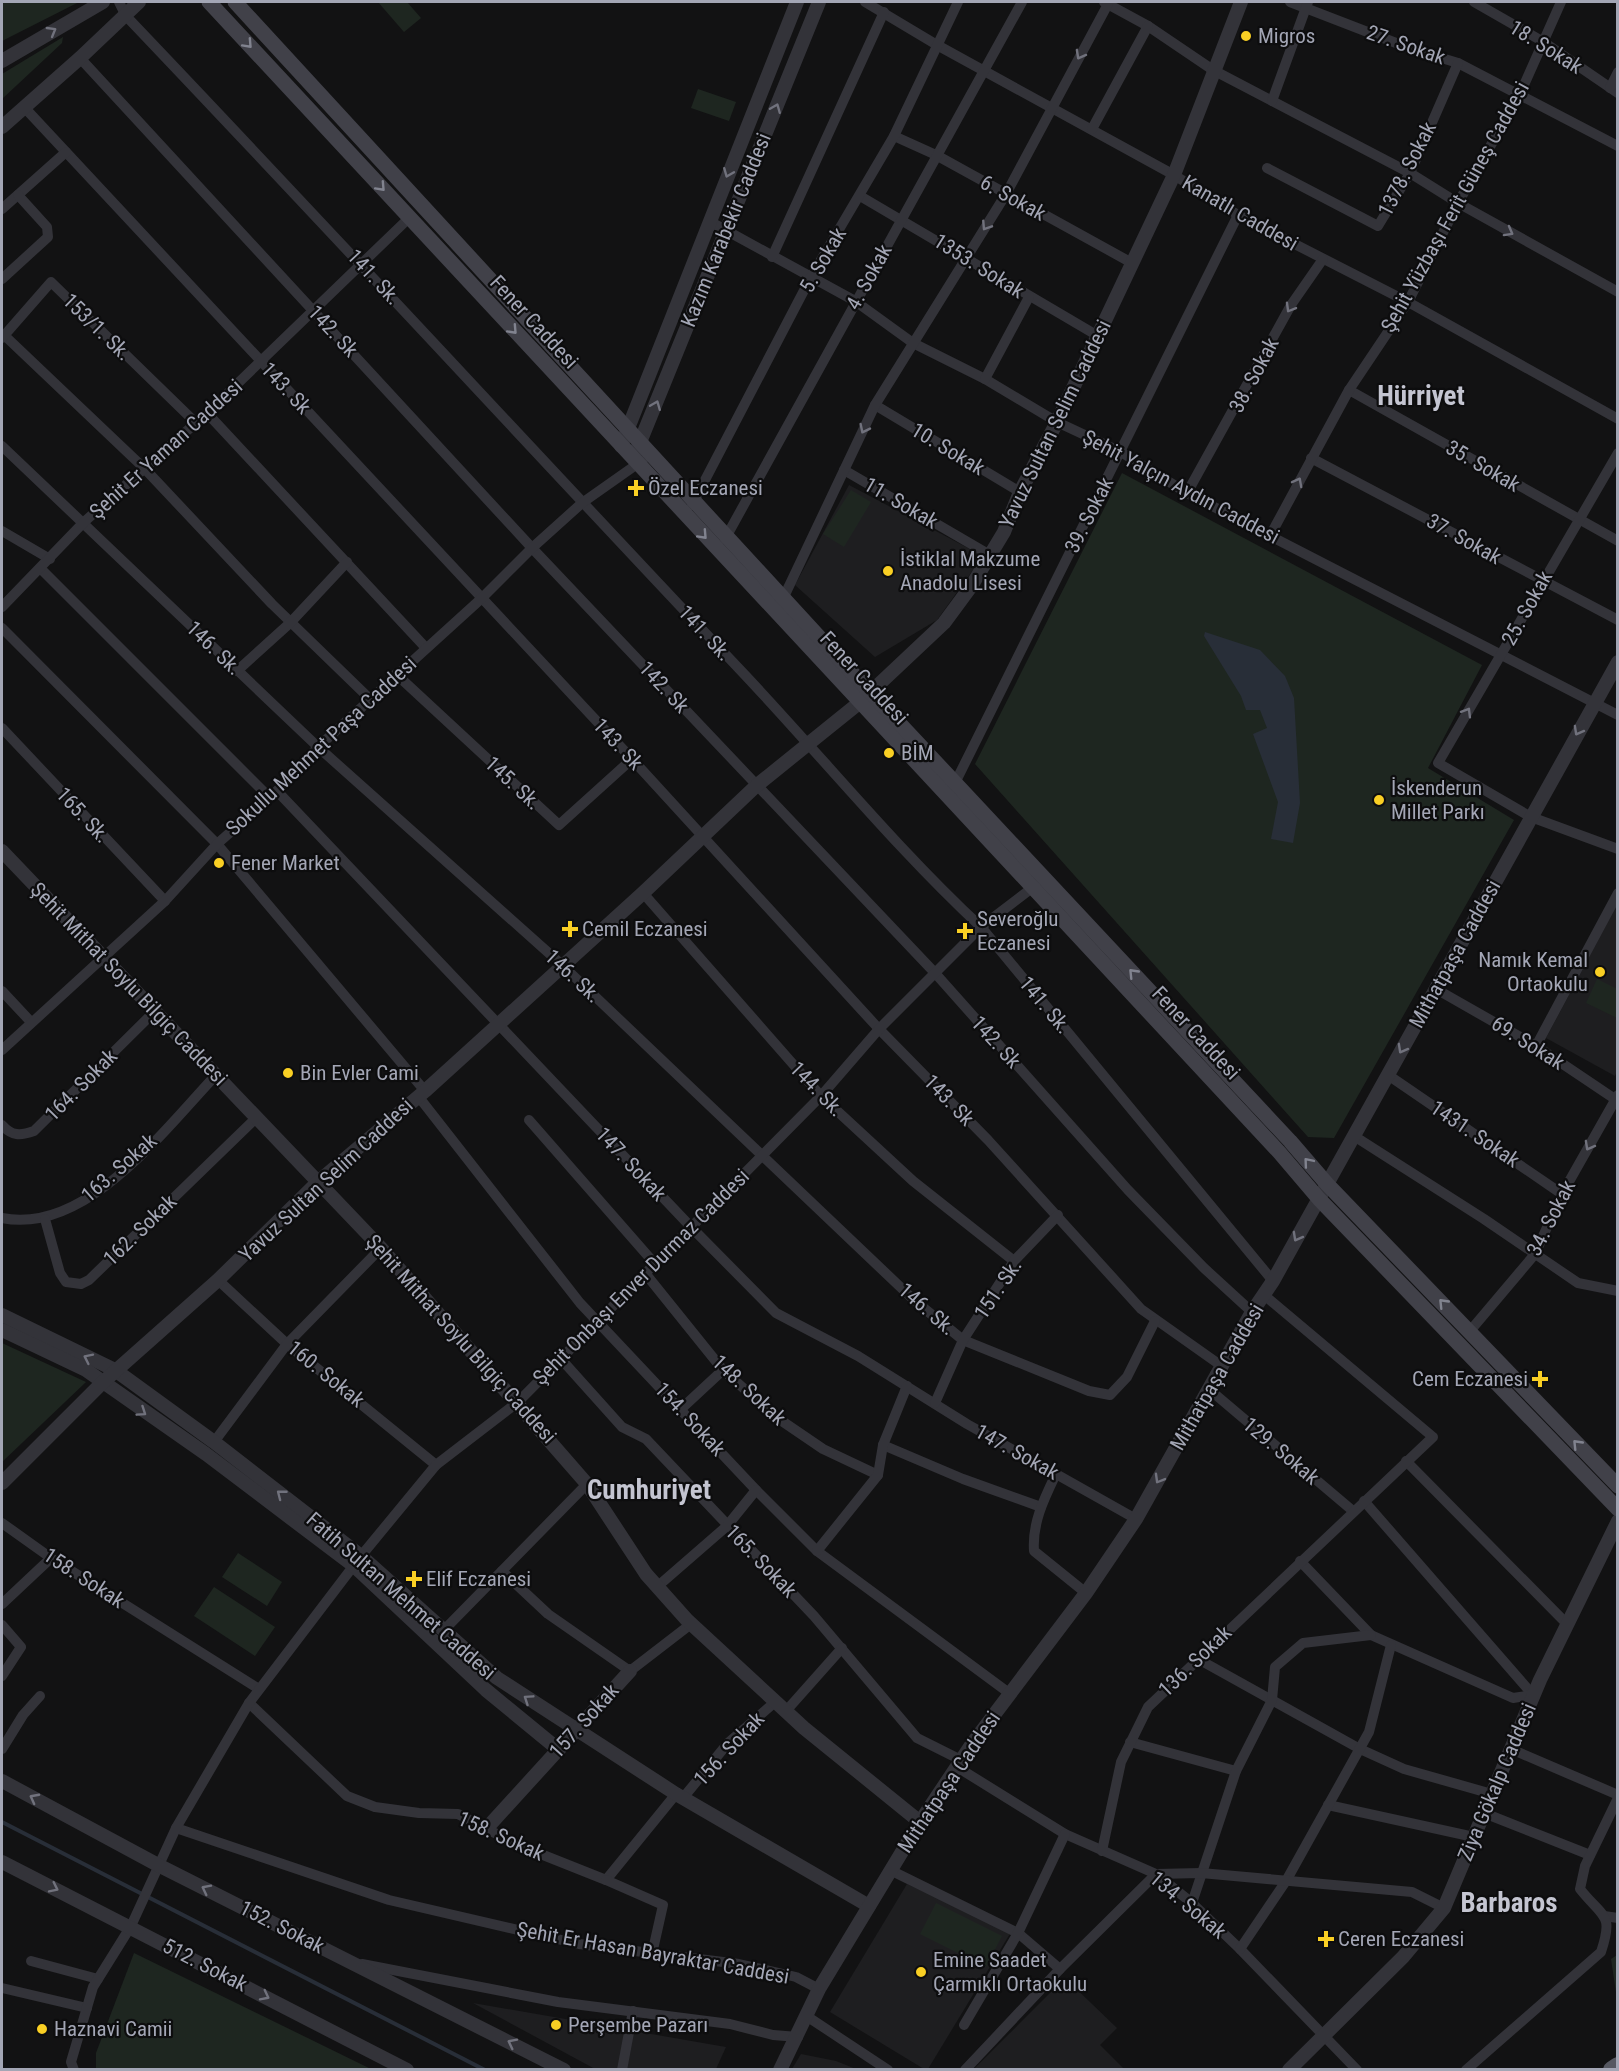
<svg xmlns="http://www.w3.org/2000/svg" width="1619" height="2071" font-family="'Roboto Condensed',sans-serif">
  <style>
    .built { fill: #1e1e20 }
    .green { fill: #1e2620 }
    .water { fill: #282e38 }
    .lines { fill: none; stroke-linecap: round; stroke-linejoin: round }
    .stream { stroke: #282e38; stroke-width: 4 }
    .minor { stroke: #333339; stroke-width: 10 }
    .tertiary { stroke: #333339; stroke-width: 14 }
    .secondary { stroke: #414149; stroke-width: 15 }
    .trunk { stroke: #565861; stroke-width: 18 }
    .oneway { stroke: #71727d }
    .oneway2 { stroke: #81838f }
    .poi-dot { fill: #f9cf24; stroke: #0d0d0e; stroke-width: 2 }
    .labels { text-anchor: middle; stroke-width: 4.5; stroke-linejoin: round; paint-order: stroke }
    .poi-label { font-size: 21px; fill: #a3a6b5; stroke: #0d0d0e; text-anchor: start }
    .street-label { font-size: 21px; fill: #a3a6b5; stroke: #0d0d0e }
    .district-label { font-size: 27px; font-weight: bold; fill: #c4c5d1; stroke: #0d0d0e }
  </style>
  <rect width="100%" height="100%" fill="#121213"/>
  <g class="built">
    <polygon points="849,485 983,556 937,620 875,657 795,585"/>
    <polygon points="1617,905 1617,1071 1615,1076 1546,1038"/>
    <polygon points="907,1884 1011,1932 928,2069 924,2069 830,2012"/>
    <polygon points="1065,1978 1117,2028 1100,2045 1124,2069 974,2069"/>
    <polygon points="473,2003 726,2047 716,2069 595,2069"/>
    <polygon points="801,2054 836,2061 856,2069 792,2069"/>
  </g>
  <g class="green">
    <polygon points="2,2 79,2 2,41"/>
    <polygon points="378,2 407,2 421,18 404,32"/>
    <polygon points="63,37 62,43 2,99 2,74"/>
    <polygon points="698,89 736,102 729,121 691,108"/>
    <polygon points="1122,473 1482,665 1428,768 1514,820 1334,1138 1308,1137 975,764"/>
    <polygon points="851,490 871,502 844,547 823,534"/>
    <polygon points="1597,979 1617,989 1617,1018 1586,1003"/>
    <polygon points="2,1343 86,1382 2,1462"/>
    <polygon points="238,1553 282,1582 267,1606 222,1577"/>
    <polygon points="214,1587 275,1627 255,1656 194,1616"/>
    <polygon points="936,1903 1002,1936 986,1967 920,1934"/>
    <polygon points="134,1953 371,2069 96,2069 96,2053"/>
    <polygon points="1617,1955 1617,1999 1611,1959"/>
  </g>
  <polygon class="water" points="1205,632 1260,650 1285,676 1294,698 1300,803 1293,843 1271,839 1278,802 1253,734 1267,728 1260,710 1246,710 1241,696 1204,636"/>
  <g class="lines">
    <polyline class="stream" points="2,1822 485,2070"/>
    <g class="minor">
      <path d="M119 2 126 16C334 234 538 456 745 675 824 759 897 849 981 927L1273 1281"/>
      <polyline points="865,2 937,45 1174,175 1238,215 1408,302 1618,419"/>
      <polyline points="1104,2 1148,26 1213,70 1410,173 1458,203 1618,292"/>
      <polyline points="1290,2 1409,48 1458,63 1618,146"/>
      <polyline points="1474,2 1542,41 1618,93"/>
      <polyline points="80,58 532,548 935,973 1128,1190 1204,1268 1252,1312"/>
      <polyline points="1610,88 1618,72"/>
      <polyline points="1272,101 1308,2"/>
      <polyline points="24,107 632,759 879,1029 988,1140 1141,1309 1223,1367"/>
      <polyline points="1092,129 1148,26"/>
      <polyline points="894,136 936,155 1132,263"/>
      <polyline points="1267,168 1378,226 1410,173 1458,63"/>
      <polyline points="860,196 1098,336"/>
      <polyline points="2,209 66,152"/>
      <polyline points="709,221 855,301 913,343 985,379 1057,422 1121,452 1187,493 1618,715"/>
      <polyline points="772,257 884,12"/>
      <polyline points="2,279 48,237 47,227 18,195"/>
      <polyline points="4,335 145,469 272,604 369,698"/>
      <polyline points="2,338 51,282 196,423"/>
      <polyline points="985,379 1029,297"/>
      <polyline points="1349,390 1618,541"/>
      <polyline points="875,405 1020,492"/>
      <polyline points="207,413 426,648"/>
      <polyline points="2,446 318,747 561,964 915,1301 963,1340 1089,1391 1110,1395 1127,1377 1155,1321"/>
      <polyline points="1618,453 1438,763 1531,817 1618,849"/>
      <polyline points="1311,458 1618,620"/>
      <polyline points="844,470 990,555"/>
      <polyline points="1187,493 1291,305 1323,259"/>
      <polyline points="692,505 811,277 894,136 958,2"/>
      <polyline points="2,531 50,559"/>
      <polyline points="1271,534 1349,390 1408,302 1458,203 1520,94 1561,2"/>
      <polyline points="725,539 1022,2"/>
      <polyline points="41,569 269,797"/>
      <polyline points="781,603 875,405 1006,194 1108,4"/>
      <polyline points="2,607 84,522 207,413 409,218"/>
      <polyline points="2,628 217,844 425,1091"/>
      <polyline points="237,671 290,623 347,562"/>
      <polyline points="396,674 559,825 632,759"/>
      <polyline points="2,728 165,901"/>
      <polyline points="955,783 1238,215"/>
      <polyline points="277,791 691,1227 776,1313 858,1356 967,1424 1136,1519"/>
      <polyline points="643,893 821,1096 913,1181 1014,1261"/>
      <polyline points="1436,989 1536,1046 1618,1101"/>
      <polyline points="2,991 31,1022"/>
      <polyline points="1536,1046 1618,893"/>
      <polyline points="2,1050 165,901 217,844 277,791 318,747 482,598 532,548 582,503 643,460"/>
      <polyline points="1388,1075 1562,1194"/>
      <polyline points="418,1096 580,1303 756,1490 817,1551 1009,1693"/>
      <polyline points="529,1120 655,1264"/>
      <path d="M2 1125C12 1136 20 1136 34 1131L154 1012"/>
      <polyline points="1354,1136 1484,1219 1578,1283 1618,1291"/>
      <path d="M2 1218C86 1235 164 1130 216 1075"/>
      <polyline points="45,1219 60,1273 66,1282 81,1284 89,1280 257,1117"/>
      <polyline points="645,1273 723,1370 776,1417 823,1449 878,1475"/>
      <polyline points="218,1280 287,1344 436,1465"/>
      <polyline points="1470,1331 1535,1254 1562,1194 1618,1095"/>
      <polyline points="561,1359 622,1427 646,1439 814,1616 917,1738 961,1760"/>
      <polyline points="1210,1390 1353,1511"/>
      <polyline points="935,1403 963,1340 1014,1261 1058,1215"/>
      <polyline points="681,1409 723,1370"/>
      <polyline points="214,1442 287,1344 381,1248"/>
      <polyline points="883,1445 963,1479 1041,1507"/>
      <polyline points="1406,1461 1567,1624"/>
      <path d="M1056 1474C1044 1499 1032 1523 1034 1551L1086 1593"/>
      <polyline points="1364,1501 1533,1695"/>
      <polyline points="2,1523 51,1558 259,1689"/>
      <polyline points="817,1551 878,1475 883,1445 907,1386"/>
      <polyline points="1300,1561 1371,1635 1513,1698 1533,1695"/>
      <polyline points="502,1571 548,1614 630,1671 691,1624"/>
      <polyline points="658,1586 727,1526 756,1490"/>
      <polyline points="2,1604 51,1558"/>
      <polyline points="2,1625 21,1647 2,1676"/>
      <polyline points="443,1631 587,1484"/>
      <polyline points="1198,1659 1360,1749 1404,1769 1492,1794"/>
      <polyline points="249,1703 347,1796 375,1807 419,1813 458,1814 518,1845 606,1880 676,1794"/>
      <polyline points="786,1711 842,1648"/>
      <polyline points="1130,1742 1236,1771"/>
      <polyline points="2,1749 23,1715 40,1696"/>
      <polyline points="1511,1749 1618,1795"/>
      <polyline points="957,1767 1065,1834 1156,1874 1192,1903 1240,1949 1357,2070"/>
      <polyline points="683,1798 728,1743 775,1702"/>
      <polyline points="1328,1805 1474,1837"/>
      <polyline points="1484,1813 1590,1855"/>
      <polyline points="176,1828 389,1900 579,1944 739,1964 796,1977 819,1989"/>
      <polyline points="1102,1851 1121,1762 1148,1707 1433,1437 1264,1295"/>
      <polyline points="890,1870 1018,1933 1060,1969"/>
      <polyline points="606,1880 663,1905 652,1954"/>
      <polyline points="1192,1903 1236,1771 1272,1700 1275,1667 1303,1643 1371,1635"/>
      <polyline points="1604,1916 1618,1918"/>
      <polyline points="1240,1949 1286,1881 1369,1732 1391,1645"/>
      <polyline points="31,1961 98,1979"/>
      <polyline points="362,1964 558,2002 730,2024 773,2035 798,2037"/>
      <polyline points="2,1988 87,2008"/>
      <polyline points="808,2017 888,2070"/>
      <polyline points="964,2025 1018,1933 1065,1834"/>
      <polyline points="74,2070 71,2062 93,1987 131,1926 176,1828 249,1703 361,1556 436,1465 518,1402 821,1096 879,1029 981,927 1032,888"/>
      <polyline points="622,2070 633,2011"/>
      <polyline points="965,2070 1060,1969 1156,1874 1201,1873 1412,1892 1444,1908"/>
      <path d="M1466 2070 1601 1952C1614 1913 1603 1918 1580 1889L1585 1866 1618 1798"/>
    </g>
    <g class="tertiary">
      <polyline points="2,61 103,2"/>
      <polyline points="2,127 80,58 139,2"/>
      <polyline points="621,446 797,2"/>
      <polyline points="636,452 819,2"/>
      <polyline points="2,851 381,1248 587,1484 646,1574 687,1620 804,1728 920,1822"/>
      <polyline points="2,1315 115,1370 214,1442 361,1556 497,1678 676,1794 869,1906"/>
      <polyline points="2,1330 86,1370 206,1454 354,1566 486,1690 559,1750"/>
      <polyline points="2,1483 102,1383 218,1280 319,1181 425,1091 643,893 756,786 859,703 944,623 972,585 1004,532 1020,492 1057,422 1174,175 1241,2"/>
      <polyline points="2,1781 158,1865 564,2070"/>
      <polyline points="486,1829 630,1671"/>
      <polyline points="2,1862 407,2070"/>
      <polyline points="780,2070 819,1989 920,1822 972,1744 1086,1593 1136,1519 1252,1312 1273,1281 1618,662"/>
      <polyline points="1289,2070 1403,1957 1444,1908 1540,1680 1618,1521"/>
    </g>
    <g class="secondary">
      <polyline points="209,2 1279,1152 1319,1199 1618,1509"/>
      <polyline points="235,2 843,663 1290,1141 1327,1184 1618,1486"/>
    </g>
    <polyline class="trunk" points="1612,2070 1618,2066"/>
  </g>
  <defs><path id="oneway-chevron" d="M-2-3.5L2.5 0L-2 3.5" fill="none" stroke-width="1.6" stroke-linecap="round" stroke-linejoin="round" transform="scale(1.5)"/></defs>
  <g class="oneway">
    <use href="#oneway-chevron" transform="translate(52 31) rotate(-30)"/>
    <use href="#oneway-chevron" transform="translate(1080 55) rotate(119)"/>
    <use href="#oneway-chevron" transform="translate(776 108) rotate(-68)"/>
    <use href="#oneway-chevron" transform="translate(728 173) rotate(112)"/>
    <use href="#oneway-chevron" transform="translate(986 226) rotate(123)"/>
    <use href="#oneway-chevron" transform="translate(1509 232) rotate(29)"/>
    <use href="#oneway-chevron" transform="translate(1290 308) rotate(120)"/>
    <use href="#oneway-chevron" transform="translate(656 405) rotate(-68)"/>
    <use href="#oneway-chevron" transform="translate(864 429) rotate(116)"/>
    <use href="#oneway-chevron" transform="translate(1298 482) rotate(-62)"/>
    <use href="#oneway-chevron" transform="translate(1467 712) rotate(-59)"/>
    <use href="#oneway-chevron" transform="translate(1578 731) rotate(119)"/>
    <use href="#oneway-chevron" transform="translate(1402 1049) rotate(119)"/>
    <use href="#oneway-chevron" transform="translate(1589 1146) rotate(119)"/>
    <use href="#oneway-chevron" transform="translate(1297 1237) rotate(119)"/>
    <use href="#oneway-chevron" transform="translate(88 1358) rotate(-154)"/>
    <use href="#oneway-chevron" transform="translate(142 1412) rotate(34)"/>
    <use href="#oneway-chevron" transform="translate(1159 1479) rotate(120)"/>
    <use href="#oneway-chevron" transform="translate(281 1494) rotate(-142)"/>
    <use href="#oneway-chevron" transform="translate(528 1699) rotate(-146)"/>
    <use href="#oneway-chevron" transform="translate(34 1798) rotate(-152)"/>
    <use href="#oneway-chevron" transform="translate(54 1888) rotate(26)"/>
    <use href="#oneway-chevron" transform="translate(206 1889) rotate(-153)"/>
    <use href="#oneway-chevron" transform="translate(265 1996) rotate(27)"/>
    <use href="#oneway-chevron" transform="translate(512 2043) rotate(-153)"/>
  </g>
  <g class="oneway2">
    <use href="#oneway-chevron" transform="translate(248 44) rotate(47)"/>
    <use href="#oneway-chevron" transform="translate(381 187) rotate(47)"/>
    <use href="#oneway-chevron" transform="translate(513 330) rotate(47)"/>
    <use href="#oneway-chevron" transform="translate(703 535) rotate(47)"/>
    <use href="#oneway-chevron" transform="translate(1133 973) rotate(-134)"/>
    <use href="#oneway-chevron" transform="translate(1308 1162) rotate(-130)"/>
    <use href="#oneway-chevron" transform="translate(1443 1303) rotate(-134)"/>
    <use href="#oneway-chevron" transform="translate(1577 1444) rotate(-134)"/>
  </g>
  <g class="poi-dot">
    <circle cx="1246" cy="36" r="6"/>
    <path d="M633 479h6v6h6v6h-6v6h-6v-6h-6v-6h6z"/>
    <circle cx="888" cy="571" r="6"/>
    <circle cx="889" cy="753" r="6"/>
    <circle cx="1379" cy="800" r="6"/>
    <circle cx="219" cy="863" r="6"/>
    <path d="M567 920h6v6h6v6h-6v6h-6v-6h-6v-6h6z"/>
    <path d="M962 922h6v6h6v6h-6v6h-6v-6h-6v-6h6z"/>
    <circle cx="1600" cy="972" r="6"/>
    <circle cx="288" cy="1073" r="6"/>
    <path d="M1537 1370h6v6h6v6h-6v6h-6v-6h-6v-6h6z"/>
    <path d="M411 1570h6v6h6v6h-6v6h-6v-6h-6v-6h6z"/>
    <path d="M1323 1930h6v6h6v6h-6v6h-6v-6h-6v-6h6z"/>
    <circle cx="921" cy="1972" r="6"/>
    <circle cx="556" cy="2025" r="6"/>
    <circle cx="42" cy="2029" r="6"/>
  </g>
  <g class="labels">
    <g class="poi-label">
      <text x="1258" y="43">Migros</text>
      <text x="648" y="495">Özel Eczanesi</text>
      <text x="900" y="566">İstiklal Makzume<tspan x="900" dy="24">Anadolu Lisesi</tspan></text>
      <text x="901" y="760">BİM</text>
      <text x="1391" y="795">İskenderun<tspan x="1391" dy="24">Millet Parkı</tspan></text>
      <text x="231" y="870">Fener Market</text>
      <text x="977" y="926">Severoğlu<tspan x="977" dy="24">Eczanesi</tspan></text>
      <text x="582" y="936">Cemil Eczanesi</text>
      <text x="1588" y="967" text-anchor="end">Namık Kemal<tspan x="1588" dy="24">Ortaokulu</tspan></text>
      <text x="300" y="1080">Bin Evler Cami</text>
      <text x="1528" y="1386" text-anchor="end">Cem Eczanesi</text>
      <text x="426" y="1586">Elif Eczanesi</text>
      <text x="1338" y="1946">Ceren Eczanesi</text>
      <text x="933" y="1967">Emine Saadet<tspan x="933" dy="24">Çarmıklı Ortaokulu</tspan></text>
      <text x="568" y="2032">Perşembe Pazarı</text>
      <text x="54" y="2036">Haznavi Camii</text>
    </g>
    <g class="street-label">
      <text transform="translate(1406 45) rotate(19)" y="7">27. Sokak</text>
      <text transform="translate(1546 47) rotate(32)" y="7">18. Sokak</text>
      <text transform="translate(1407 169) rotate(-63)" y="7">1378. Sokak</text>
      <text transform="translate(1013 198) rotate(29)" y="7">6. Sokak</text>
      <text transform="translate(1455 207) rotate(-61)" y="7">Şehit Yüzbaşı Ferit Güneş Caddesi</text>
      <text transform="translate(1240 213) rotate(30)" y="7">Kanatlı Caddesi</text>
      <text transform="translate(726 230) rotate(-68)" y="7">Kazım Karabekir Caddesi</text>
      <text transform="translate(823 260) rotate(-60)" y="7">5. Sokak</text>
      <text transform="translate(979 266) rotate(32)" y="7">1353. Sokak</text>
      <text transform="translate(374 277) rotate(47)" y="7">141. Sk.</text>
      <text transform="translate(869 277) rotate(-61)" y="7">4. Sokak</text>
      <text transform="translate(534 322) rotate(47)" y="7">Fener Caddesi</text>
      <text transform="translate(97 327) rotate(44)" y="7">153/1. Sk.</text>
      <text transform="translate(333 331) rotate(47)" y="7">142. Sk</text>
      <text transform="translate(1254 375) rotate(-62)" y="7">38. Sokak</text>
      <text transform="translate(286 388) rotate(47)" y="7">143. Sk</text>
      <text transform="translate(1055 424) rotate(-64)" y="7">Yavuz Sultan Selim Caddesi</text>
      <text transform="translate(166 449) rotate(-42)" y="7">Şehit Er Yaman Caddesi</text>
      <text transform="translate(948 449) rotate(31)" y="7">10. Sokak</text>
      <text transform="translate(1483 466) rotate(30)" y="7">35. Sokak</text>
      <text transform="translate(1181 487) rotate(28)" y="7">Şehit Yalçın Aydın Caddesi</text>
      <text transform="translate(901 503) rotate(30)" y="7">11. Sokak</text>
      <text transform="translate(1089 515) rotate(-63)" y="7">39. Sokak</text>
      <text transform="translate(1464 539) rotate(29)" y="7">37. Sokak</text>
      <text transform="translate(1527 608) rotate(-61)" y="7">25. Sokak</text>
      <text transform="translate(705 633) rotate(47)" y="7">141. Sk.</text>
      <text transform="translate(214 648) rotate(44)" y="7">146. Sk.</text>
      <text transform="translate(864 678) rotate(47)" y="7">Fener Caddesi</text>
      <text transform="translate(664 687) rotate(47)" y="7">142. Sk</text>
      <text transform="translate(618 744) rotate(47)" y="7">143. Sk</text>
      <text transform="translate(321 746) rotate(-43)" y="7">Sokullu Mehmet Paşa Caddesi</text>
      <text transform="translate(513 783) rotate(43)" y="7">145. Sk.</text>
      <text transform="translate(83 815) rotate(47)" y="7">165. Sk.</text>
      <text transform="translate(1455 954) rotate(-61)" y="7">Mithatpaşa Caddesi</text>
      <text transform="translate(573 976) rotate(43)" y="7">146. Sk.</text>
      <text transform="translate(129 984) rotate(46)" y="7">Şehit Mithat Soylu Bilgiç Caddesi</text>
      <text transform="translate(1045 1005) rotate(50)" y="7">141. Sk.</text>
      <text transform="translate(1196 1033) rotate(47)" y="7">Fener Caddesi</text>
      <text transform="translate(996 1042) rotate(48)" y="7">142. Sk</text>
      <text transform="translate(1528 1043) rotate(32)" y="7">69. Sokak</text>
      <text transform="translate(81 1085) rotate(-45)" y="7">164. Sokak</text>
      <text transform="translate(817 1089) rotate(46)" y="7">144. Sk.</text>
      <text transform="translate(949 1100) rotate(46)" y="7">143. Sk</text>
      <text transform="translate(1475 1134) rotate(34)" y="7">1431. Sokak</text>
      <text transform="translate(631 1164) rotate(47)" y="7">147. Sokak</text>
      <text transform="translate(119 1168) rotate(-41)" y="7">163. Sokak</text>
      <text transform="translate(326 1180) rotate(-43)" y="7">Yavuz Sultan Selim Caddesi</text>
      <text transform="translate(1551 1218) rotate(-63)" y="7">34. Sokak</text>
      <text transform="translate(140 1230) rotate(-44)" y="7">162. Sokak</text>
      <text transform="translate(641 1277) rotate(-45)" y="7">Şehit Onbaşı Enver Durmaz Caddesi</text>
      <text transform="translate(998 1289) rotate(-56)" y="7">151. Sk.</text>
      <text transform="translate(927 1309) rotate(41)" y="7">146. Sk.</text>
      <text transform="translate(461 1339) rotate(48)" y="7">Şehit Mithat Soylu Bilgiç Caddesi</text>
      <text transform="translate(326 1374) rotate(39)" y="7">160. Sokak</text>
      <text transform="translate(1217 1377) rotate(-60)" y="7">Mithatpaşa Caddesi</text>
      <text transform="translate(749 1390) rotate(43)" y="7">148. Sokak</text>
      <text transform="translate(690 1419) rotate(47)" y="7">154. Sokak</text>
      <text transform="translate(1281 1451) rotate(40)" y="7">129. Sokak</text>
      <text transform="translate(1017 1452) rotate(29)" y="7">147. Sokak</text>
      <text transform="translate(761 1561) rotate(46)" y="7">165. Sokak</text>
      <text transform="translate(84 1578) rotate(33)" y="7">158. Sokak</text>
      <text transform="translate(401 1596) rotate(41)" y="7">Fatih Sultan Mehmet Caddesi</text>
      <text transform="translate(1195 1661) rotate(-44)" y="7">136. Sokak</text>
      <text transform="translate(584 1721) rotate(-48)" y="7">157. Sokak</text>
      <text transform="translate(729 1749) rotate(-47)" y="7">156. Sokak</text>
      <text transform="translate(949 1782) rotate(-56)" y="7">Mithatpaşa Caddesi</text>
      <text transform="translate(1497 1782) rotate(-67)" y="7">Ziya Gökalp Caddesi</text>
      <text transform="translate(501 1836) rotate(24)" y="7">158. Sokak</text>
      <text transform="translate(1188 1905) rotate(40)" y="7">134. Sokak</text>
      <text transform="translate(282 1927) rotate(27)" y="7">152. Sokak</text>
      <text transform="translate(653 1953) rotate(10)" y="7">Şehit Er Hasan Bayraktar Caddesi</text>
      <text transform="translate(205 1965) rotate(27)" y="7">512. Sokak</text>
    </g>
    <g class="district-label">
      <text x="1421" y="405">Hürriyet</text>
      <text x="649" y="1499">Cumhuriyet</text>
      <text x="1509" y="1912">Barbaros</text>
    </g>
  </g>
  <rect width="1619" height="2071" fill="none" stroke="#a3a6b5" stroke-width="6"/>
</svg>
